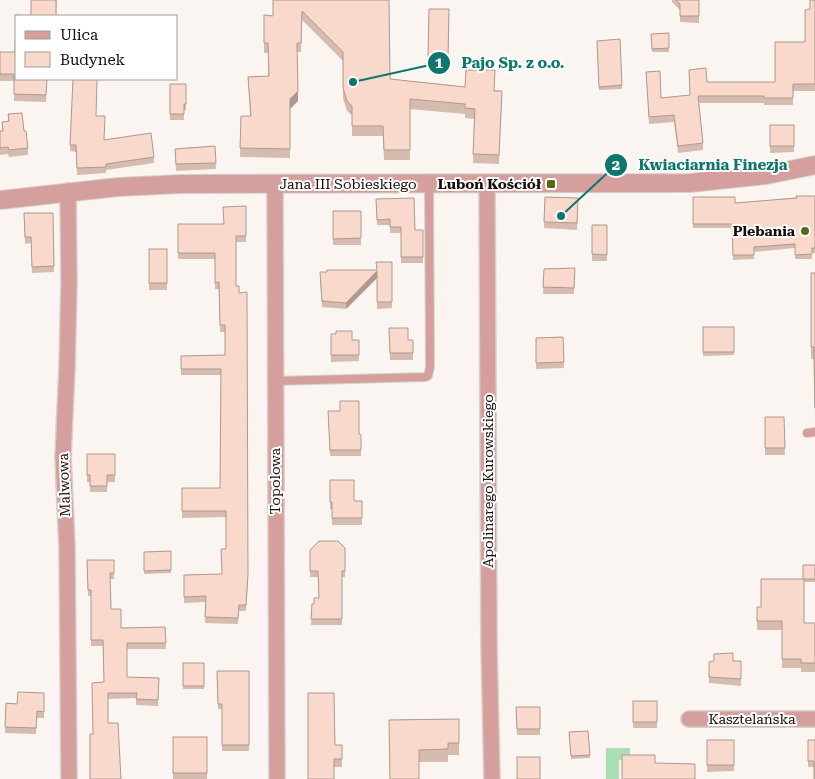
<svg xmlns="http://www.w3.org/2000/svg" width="815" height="779" font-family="'Roboto Serif',serif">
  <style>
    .green { fill: #aadeb4 }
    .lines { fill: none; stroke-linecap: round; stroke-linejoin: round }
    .service-casing { stroke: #d7d0cd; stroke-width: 10 }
    .minor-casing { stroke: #d7d0cd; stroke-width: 18 }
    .tertiary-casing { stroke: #d7d0cd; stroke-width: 20 }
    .service { stroke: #d49f9c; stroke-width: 8 }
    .minor { stroke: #d49f9c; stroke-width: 15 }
    .tertiary { stroke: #d49f9c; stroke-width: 18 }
    .wall { fill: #d6bbaf }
    .shaded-wall { fill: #ae988f }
    .building { fill: #f9d9cc; stroke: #ae988f }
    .poi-dot { fill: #566915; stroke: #fff; stroke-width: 2 }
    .labels { text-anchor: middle; stroke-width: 4; stroke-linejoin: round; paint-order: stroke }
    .street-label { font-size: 14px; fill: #170c08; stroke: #fff }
    .poi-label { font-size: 14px; font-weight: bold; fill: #170c08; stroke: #fff; text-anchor: end }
    .leader { fill: none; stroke: #0f766e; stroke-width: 2 }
    .callout-dot { fill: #0f766e; stroke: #fff; stroke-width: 2 }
    .mark-label { font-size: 15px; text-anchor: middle; font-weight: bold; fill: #fff }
    .callout-label { font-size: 15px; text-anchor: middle; font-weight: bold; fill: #0f766e; stroke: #fff; stroke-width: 4; stroke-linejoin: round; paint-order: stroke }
  </style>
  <rect width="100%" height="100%" fill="#fbf5f2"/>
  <polygon class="green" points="606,748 630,748 630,760 619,760 619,779 606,779"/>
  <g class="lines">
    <defs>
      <g id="service">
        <polyline points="275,381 425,377 428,376 430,367 429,184"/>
        <polyline points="807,433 815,432"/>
      </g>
      <g id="minor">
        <polyline points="275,184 277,779"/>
        <polyline points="487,184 489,645 492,779"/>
        <polyline points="68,191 69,282 67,368 63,457 67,547 69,779"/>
        <polyline points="689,719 815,719"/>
      </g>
      <polyline id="tertiary" points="0,200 118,187 181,184 690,183 766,175 815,165"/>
    </defs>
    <use href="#service" class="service-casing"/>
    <use href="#minor" class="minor-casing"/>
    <use href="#tertiary" class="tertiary-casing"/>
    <use href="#service" class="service"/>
    <use href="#minor" class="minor"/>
    <use href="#tertiary" class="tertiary"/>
  </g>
  <g class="wall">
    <polygon points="31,0 57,0 56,16 16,16 16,79 47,79 46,102 14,101 14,81 0,81 0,52 15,52 16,15 31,16"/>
    <polygon points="389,0 390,79 502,91 499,164 473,163 474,119 465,118 465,114 410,109 410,160 384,160 383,136 352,136 352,115 347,111 343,98 343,61 302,20 301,52 297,52 298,101 290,109 290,158 240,157 241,116 250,116 248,77 268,76 268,53 264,53 264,15 273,16"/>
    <polygon points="672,0 699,0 699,23 680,22 680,10 672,2"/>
    <polygon points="815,0 815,91 793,91 793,105 764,105 764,103 698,103 703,143 703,150 678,153 674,122 649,124 646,72 661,98 690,95 707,82 775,82 805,42 810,9"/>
    <polygon points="429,9 449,9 448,64 428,63"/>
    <polygon points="669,33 669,52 652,52 651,34"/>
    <polygon points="597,41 622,85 622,89 599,90"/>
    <polygon points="73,79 96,116 104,140 154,157 154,163 106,170 106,173 77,175 76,152 70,151"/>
    <polygon points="170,84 186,84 186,110 184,110 184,120 170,120"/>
    <polygon points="8,114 24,131 28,148 28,155 9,157 8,154 0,155 0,131 2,131 2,122 8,121"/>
    <polygon points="770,125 794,125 794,152 770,153"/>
    <polygon points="215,146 216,169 176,171 175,149"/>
    <polygon points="815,196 815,253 812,253 812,259 795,259 795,248 754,252 754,259 733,260 732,228 693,228 693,197 735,203"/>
    <polygon points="545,197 578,198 577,230 544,228"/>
    <polygon points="376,199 415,230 423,230 423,263 401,263 401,233 390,233 390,225 377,225"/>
    <polygon points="246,206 246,242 236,242 236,286 248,580 246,611 239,611 238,624 205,623 206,602 184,603 184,575 222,574 226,549 226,517 182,518 182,488 220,488 221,375 181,375 181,356 225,355 225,332 220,332 219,289 215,289 215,259 178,259 178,224 223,224"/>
    <rect x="333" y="211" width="28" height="34"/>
    <polygon points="24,213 53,213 54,272 32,273 31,243 25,244"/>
    <rect x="592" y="225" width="15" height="36"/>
    <rect x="149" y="249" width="18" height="41"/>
    <polygon points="392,262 392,308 377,309 377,278 346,309 322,307 320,278 377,270"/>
    <polygon points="575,268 574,294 543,294 544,269"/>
    <polygon points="811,273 815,273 815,420 814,373 814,359 811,359"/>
    <polygon points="703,327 734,327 734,355 703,356"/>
    <polygon points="389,328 408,340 413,340 413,360 390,360"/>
    <polygon points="331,334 336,334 352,340 359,340 359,361 331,362"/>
    <polygon points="563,337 564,368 536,369 536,338"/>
    <polygon points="328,411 359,434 361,435 361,456 330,456"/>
    <polygon points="765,417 784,417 785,455 765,455"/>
    <polygon points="87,454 115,454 115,482 107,482 107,492 90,492 90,482 87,482"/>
    <polygon points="330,480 354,501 362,501 362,525 332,525 332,509 330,509"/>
    <polygon points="345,548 345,577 342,577 342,625 311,625 312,604 314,604 319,598 318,577 310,577 310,550"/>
    <polygon points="171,551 171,573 144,574 144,552"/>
    <polygon points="87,560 114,560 114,579 110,579 111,609 121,628 165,627 166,649 127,649 127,677 159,678 158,706 136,705 136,698 108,699 93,734 104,682 103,646 91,646 91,596 88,596"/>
    <polygon points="815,565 815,582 804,582 804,623 815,623 815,672 801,672 801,668 782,668 782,630 757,630 757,607 761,607 803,579"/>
    <polygon points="741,661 741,686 709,683 709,662"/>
    <rect x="183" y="663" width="21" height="26"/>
    <polygon points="217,671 249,671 249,751 222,751 222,709 218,709"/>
    <polygon points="44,693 44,718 37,718 36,734 5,733 6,703 17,704"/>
    <rect x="633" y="701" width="24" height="27"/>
    <polygon points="516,707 540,707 540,735 517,735"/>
    <polygon points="459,719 459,755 448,755 448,762 419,762 389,720"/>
    <polygon points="569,732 590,755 590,758 571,759"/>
    <rect x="173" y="737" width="34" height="42"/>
    <polygon points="707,740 734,740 734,771 707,772"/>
    <polygon points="808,740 815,740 814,767 808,767"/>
    <polygon points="335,745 342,745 342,767 334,767 308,779"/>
  </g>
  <g class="shaded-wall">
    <polygon points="298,91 298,101 290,109 290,158 290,99"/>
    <polygon points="377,271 377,278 346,309 346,303"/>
  </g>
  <g class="building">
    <polygon points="31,0 56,0 56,16 16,16 16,79 47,79 46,95 14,94 14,74 0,74 0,52 15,52 16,15 31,16"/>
    <polygon points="273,0 389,0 390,79 465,87 466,70 495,70 494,91 502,91 499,155 473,154 475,109 465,108 465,104 410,99 410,150 384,150 383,126 352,126 352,106 347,101 343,88 343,52 302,11 301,43 297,43 298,91 290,99 290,149 240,148 241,116 251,116 248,77 269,76 268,43 264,43 264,15 273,16"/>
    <polygon points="676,0 699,0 699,16 680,16 680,4"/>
    <polygon points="810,0 815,0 815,84 793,84 793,98 764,98 764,96 698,96 703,143 678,146 674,115 649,117 646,72 660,71 661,98 690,95 689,70 706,68 707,82 775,82 775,42 805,42 805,10 810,9"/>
    <polygon points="429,9 449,9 448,57 428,57"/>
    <polygon points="669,33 669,48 652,49 651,34"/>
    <polygon points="620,39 622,85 599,87 597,41"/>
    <polygon points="73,79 97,79 96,116 105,116 104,140 151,133 154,157 106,164 106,167 77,168 76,145 70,145"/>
    <polygon points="170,84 186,84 186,104 184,104 184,114 170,114"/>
    <polygon points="22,113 24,131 26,131 28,148 9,150 8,147 0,148 0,131 3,131 2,122 9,121 8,114"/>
    <rect x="770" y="125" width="24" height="21"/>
    <polygon points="215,146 216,163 176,164 175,149"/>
    <polygon points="796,196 815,196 815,248 812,248 812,254 795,255 795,244 754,247 754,255 733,255 732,224 693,224 693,197 735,197 735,203 797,198"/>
    <polygon points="545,197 578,198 577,223 544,222"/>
    <polygon points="414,198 415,230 423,230 423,257 401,257 401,227 390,227 390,219 377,220 376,199"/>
    <polygon points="246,206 246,236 236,236 236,286 239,286 239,293 247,292 248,574 246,605 239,605 238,618 205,617 206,596 184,597 184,575 222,574 221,549 226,549 226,511 182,511 182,488 220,488 221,369 181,369 181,356 225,355 225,325 220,325 219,282 215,283 215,253 178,253 178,224 224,224 223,207"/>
    <polygon points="333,211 361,211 361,238 333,239"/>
    <polygon points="24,213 53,213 54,266 32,267 31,237 25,237"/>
    <polygon points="592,225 607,225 607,255 592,254"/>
    <rect x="149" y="249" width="18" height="34"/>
    <polygon points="376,262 392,262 392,302 377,302 377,271 346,303 322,301 320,272 327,272 327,270 377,270"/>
    <polygon points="575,268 574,288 543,287 544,269"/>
    <polygon points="811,273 815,273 815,408 814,361 814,347 811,347"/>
    <rect x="703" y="327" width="31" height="25"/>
    <polygon points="389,328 408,328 408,340 413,340 413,353 390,353"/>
    <polygon points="336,331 352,331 352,340 359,340 359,355 331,355 331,334 336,334"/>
    <polygon points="563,337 564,362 536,363 536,338"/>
    <polygon points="340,401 359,401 359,434 361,435 361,450 330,450 328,411 340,411"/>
    <polygon points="765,417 784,417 785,448 765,448"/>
    <polygon points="87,454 115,454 115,475 107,475 107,486 90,486 90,475 87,475"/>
    <polygon points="330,480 354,480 354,501 362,501 362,518 332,518 332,502 330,502"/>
    <polygon points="319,541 338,541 345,548 345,571 342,571 342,619 311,619 312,604 314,604 314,598 319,598 318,571 310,571 310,550"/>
    <polygon points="171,551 171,570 144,571 144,552"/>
    <polygon points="87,560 114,560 114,573 110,573 111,609 121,609 121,628 165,627 166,643 127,643 127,677 159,678 158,700 136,699 137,693 108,693 108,723 118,723 121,779 90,779 90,734 93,734 92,683 104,682 103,640 91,640 91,590 88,590"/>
    <rect x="803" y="565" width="12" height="14"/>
    <polygon points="761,579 804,579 804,623 815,623 815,663 801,663 801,659 782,659 782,621 757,621 757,607 761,607"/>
    <polygon points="733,653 733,661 741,661 741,679 709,677 709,662 714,661 714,654"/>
    <rect x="183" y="663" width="21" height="23"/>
    <polygon points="217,671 249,671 249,745 222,745 222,704 218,704"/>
    <polygon points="18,692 44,693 44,712 37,711 36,728 5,727 6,703 17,704"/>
    <polygon points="308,693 334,693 335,745 342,745 342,759 334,759 334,779 308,779"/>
    <rect x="633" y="701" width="24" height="21"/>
    <polygon points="516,707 540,707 540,729 517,729"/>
    <polygon points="459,719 459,743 448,743 448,749 419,750 419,779 390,779 389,720"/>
    <polygon points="588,731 590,755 571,756 569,732"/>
    <rect x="173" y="737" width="34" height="36"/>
    <rect x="707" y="740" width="27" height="25"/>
    <polygon points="808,740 815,740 815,779 814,779 814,761 808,761"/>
    <polygon points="622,755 655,755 655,763 695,764 695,779 622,779"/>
    <rect x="517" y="757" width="23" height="22"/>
  </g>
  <g class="poi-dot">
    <rect x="546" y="179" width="10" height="10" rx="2.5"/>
    <circle cx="805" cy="231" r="5"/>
  </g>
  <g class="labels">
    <g class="street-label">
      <text x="348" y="189">Jana III Sobieskiego</text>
      <text transform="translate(275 481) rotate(-90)" y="5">Topolowa</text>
      <text transform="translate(488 481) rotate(-90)" y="5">Apolinarego Kurowskiego</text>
      <text transform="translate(64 485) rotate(-92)" y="5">Malwowa</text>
      <text x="752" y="724">Kasztelańska</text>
    </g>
    <g class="poi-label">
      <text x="541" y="189">Luboń Kościół</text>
      <text x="795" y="236">Plebania</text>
    </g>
  </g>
  <path class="leader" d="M353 82L439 63M561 216L616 165"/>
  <g class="callout-dot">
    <circle cx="353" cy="82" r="5"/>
    <circle cx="561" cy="216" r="5"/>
    <circle cx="439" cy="63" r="12"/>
    <circle cx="616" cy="165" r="12"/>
  </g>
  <g class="mark-label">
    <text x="439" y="68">1</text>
    <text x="616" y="170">2</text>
  </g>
  <g class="callout-label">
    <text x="513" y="68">Pajo Sp. z o.o.</text>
    <text x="713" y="170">Kwiaciarnia Finezja</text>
  </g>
  <rect x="15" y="15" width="162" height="65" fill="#ffffff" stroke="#a29e9c"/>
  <rect x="25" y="31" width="25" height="8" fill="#d49f9c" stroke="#a29e9c"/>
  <text x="60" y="40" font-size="15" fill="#170c08">Ulica</text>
  <rect x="25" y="52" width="25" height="15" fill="#f9d9cc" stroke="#a29e9c"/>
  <text x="60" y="65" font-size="15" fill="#170c08">Budynek</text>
</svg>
